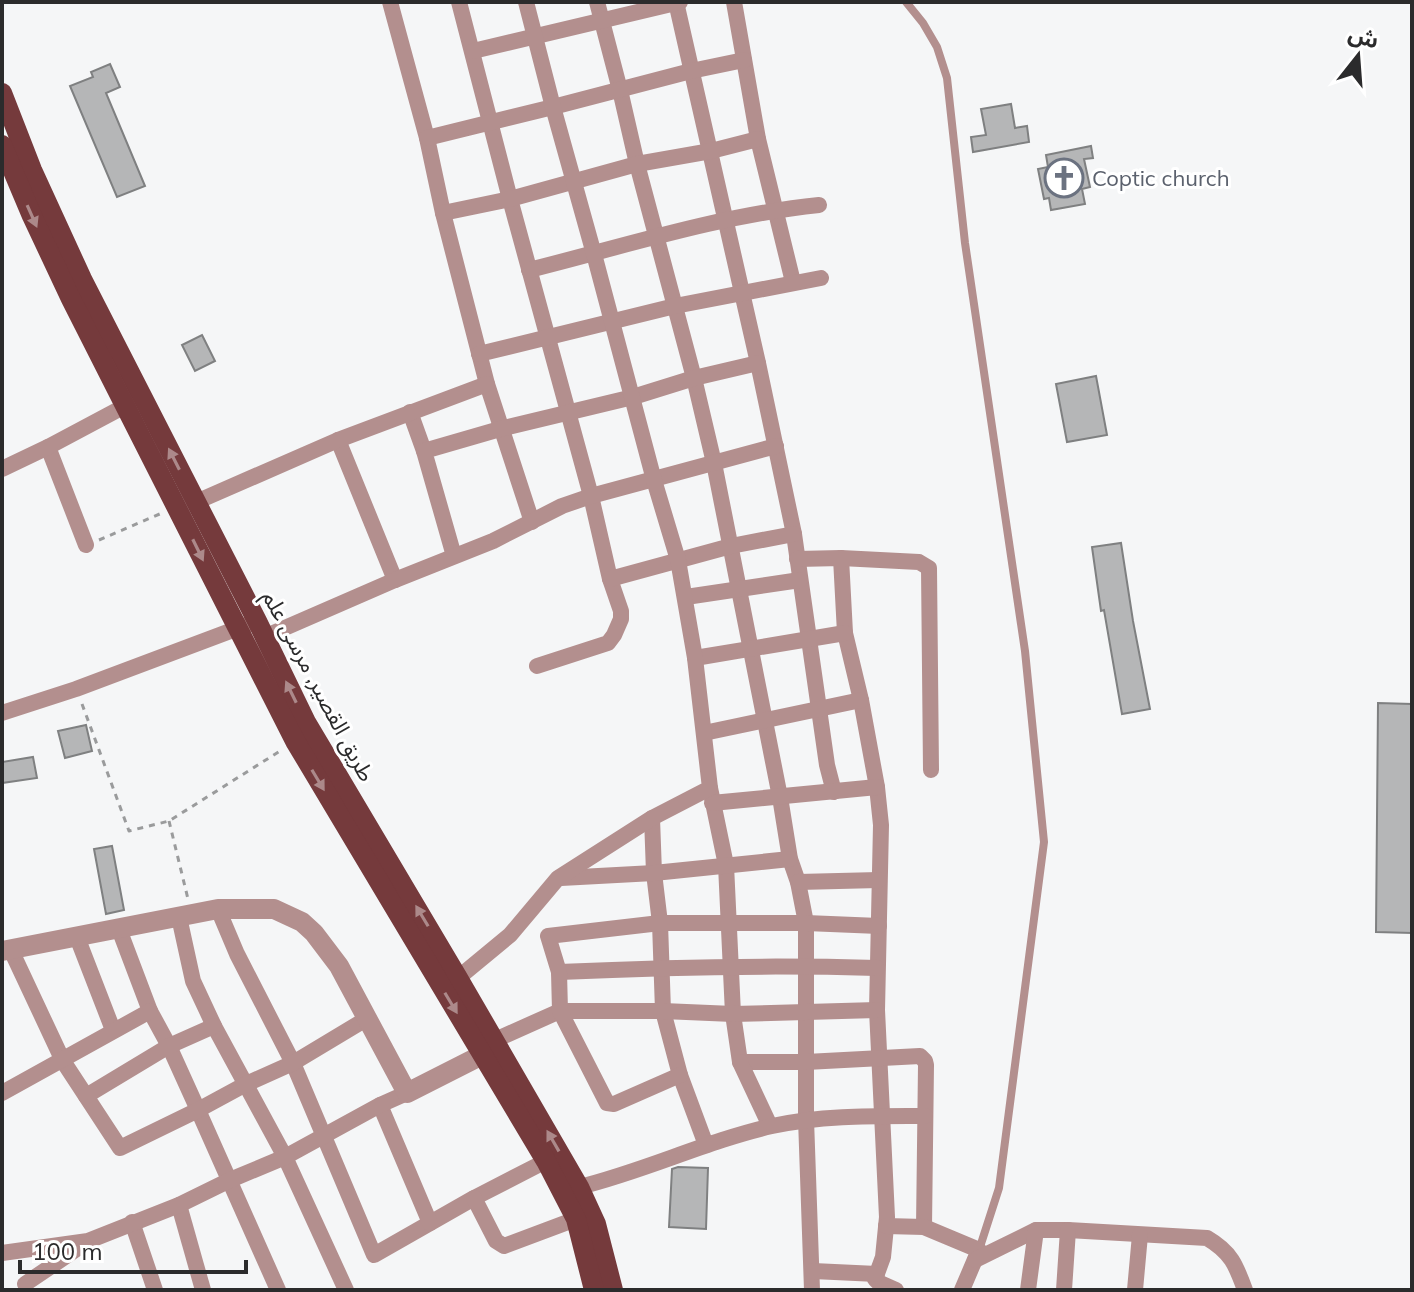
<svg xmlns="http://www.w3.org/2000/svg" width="1414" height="1292" font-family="Mulish,'Noto Sans Arabic',sans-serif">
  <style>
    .building { fill: #b5b6b7; stroke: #7f8081; stroke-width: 2 }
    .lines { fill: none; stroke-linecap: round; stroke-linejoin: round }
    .path { stroke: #9a9b9c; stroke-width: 3; stroke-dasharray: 6 6; stroke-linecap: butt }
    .service { stroke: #b38f8e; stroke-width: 8 }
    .minor { stroke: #b38f8e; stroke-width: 16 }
    .tertiary { stroke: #b38f8e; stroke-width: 20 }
    .primary { stroke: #753a3c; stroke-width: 20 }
    .oneway { fill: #ac898a }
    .labels { text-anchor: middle; stroke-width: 6; stroke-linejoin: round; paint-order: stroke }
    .worship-label { font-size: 22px; fill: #5b616d; stroke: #fff; text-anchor: start }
    .street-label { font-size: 22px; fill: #2b2b2c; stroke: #fff }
  </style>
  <rect width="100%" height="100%" fill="#f5f6f7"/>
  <g class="building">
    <polygon points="110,64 120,87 106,93 145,186 117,197 70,86 93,77 91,72"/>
    <polygon points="1011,104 1015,128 1027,126 1029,142 973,152 971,137 986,135 981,109"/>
    <polygon points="1091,146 1093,158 1084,159 1090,187 1082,189 1085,204 1051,210 1049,198 1044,199 1038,169 1048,167 1046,155"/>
    <polygon points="202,335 215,361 195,371 182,345"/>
    <polygon points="1096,376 1107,435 1067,442 1056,384"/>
    <polygon points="1121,543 1133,621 1150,709 1122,714 1104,610 1101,611 1092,547"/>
    <polygon points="1378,703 1412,704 1412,933 1376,932"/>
    <polygon points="86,725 92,751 65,758 58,731"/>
    <polygon points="33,757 37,778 2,783 2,762"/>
    <polygon points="112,846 124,910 106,914 94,849"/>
    <polygon points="678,1167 708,1168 706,1229 669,1227 672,1169"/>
  </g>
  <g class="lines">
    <g class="path">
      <polyline points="99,540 162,513"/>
      <polyline points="82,704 129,831 169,821 280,751"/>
      <polyline points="169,821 188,899"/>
    </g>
    <polyline class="service" points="906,2 923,23 937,47 947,78 965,243 1025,651 1044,842 999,1188 979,1250"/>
    <g class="minor">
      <polyline points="390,2 427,138 443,213 487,384 532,522"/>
      <polyline points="459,2 510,199 591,496 610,579 621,611 621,619 614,635 608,643 537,666"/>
      <polyline points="597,2 620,90 637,164 694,378 714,463 780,797 790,859 798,882 806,923 806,1119 812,1290"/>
      <polyline points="676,2 758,363 794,534 827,765 834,792"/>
      <polyline points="734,2 758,139 793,282"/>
      <polyline points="473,51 680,2"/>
      <polyline points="427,138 553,107 691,71 744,60"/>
      <polyline points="443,213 510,199 637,164 711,151 758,139"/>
      <path d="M529 270C625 246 721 215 819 205"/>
      <polyline points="479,354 675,306 821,278"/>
      <polyline points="410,412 424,451"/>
      <polyline points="338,440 395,580"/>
      <polyline points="48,447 86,545"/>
      <polyline points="2,469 48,447 125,406"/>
      <polyline points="196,502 338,440 487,384"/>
      <polyline points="454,556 424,451 500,429 633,397 694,378 758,363"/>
      <polyline points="841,558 845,633 861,700 877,787 881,825 877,1010 887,1217 883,1257 875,1279 878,1282 896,1290"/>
      <polyline points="797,559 841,558 919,562 929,568 931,770"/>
      <polyline points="610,579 731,546 794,534"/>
      <polyline points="686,597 800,580"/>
      <polyline points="264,637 395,580 493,541 562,506 591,496 776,446"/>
      <polyline points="695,658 845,633"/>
      <polyline points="2,713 76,689 249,624"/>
      <polyline points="704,733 861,700"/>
      <polyline points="710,788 726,865 733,1014 740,1062 806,1062 920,1056 925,1061 926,1065 924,1227"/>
      <polyline points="712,803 877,787"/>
      <polyline points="652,818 654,873 660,923 663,1011 680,1075 706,1145"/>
      <polyline points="561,878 654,873 790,859"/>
      <polyline points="798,882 879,880"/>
      <polyline points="218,909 237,954 293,1063 374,1255 474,1198 546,1161"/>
      <polyline points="179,917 193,981 214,1026 285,1157 346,1290"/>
      <polyline points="119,929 150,1011 169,1046 198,1110 278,1290"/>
      <polyline points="77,937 113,1030"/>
      <polyline points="11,950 63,1061 120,1148 198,1110 246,1084 293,1063 368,1018"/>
      <path d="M559 972C665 967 771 965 877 968"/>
      <polyline points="458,978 510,935 558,878 652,818 710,788 695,658 678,560 654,480 594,254 553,107 526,2"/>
      <polyline points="495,1040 560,1011 663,1011 733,1014 877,1010"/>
      <polyline points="740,1062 770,1126"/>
      <polyline points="680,1075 614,1104 607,1103 560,1011 559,972 548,936 660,923 806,923 879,926"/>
      <polyline points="2,1093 150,1011"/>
      <polyline points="86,1096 169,1046 214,1026"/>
      <polyline points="380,1105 430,1223"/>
      <path d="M579 1187C645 1171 706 1141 772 1126 822 1115 874 1116 925 1116"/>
      <polyline points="474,1198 496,1241 504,1246 576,1219"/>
      <polyline points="179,1205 203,1290"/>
      <polyline points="132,1222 155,1290"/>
      <polyline points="886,1226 924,1227 979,1250 962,1290"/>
      <polyline points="2,1253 88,1241 179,1205 230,1180 285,1157 380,1105 407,1093"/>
      <path d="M975 1260 1036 1230H1068L1207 1238C1231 1252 1236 1265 1245 1290"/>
      <polyline points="813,1271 877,1274"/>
      <polyline points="25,1284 84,1244"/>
      <polyline points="1028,1290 1036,1230"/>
      <polyline points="1064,1290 1068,1230"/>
      <polyline points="1135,1290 1140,1235"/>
    </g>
    <polyline class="tertiary" points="2,951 218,909 274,909 302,922 314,933 339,966 407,1093 482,1055"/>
    <g class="primary">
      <polyline points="2,93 32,170 82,279 257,621 306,722 458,978 579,1187 596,1224 613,1290"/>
      <polyline points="2,145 32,216 71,299 295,741 546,1161 576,1219 594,1290"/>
    </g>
  </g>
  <defs><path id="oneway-solid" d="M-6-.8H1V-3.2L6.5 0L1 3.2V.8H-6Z" transform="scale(2)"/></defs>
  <g class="oneway">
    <use href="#oneway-solid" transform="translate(32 216) rotate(66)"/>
    <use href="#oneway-solid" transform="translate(174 459) rotate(-117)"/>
    <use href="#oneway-solid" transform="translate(198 550) rotate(64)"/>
    <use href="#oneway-solid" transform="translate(291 692) rotate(-116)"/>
    <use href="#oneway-solid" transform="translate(318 780) rotate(59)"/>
    <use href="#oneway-solid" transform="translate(422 916) rotate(-121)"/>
    <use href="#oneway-solid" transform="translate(451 1003) rotate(59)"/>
    <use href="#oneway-solid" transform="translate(553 1141) rotate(-120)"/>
  </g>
  <defs>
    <symbol id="church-ring" viewBox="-11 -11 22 22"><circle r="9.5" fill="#fff" stroke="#6b7280" stroke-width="1.5"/><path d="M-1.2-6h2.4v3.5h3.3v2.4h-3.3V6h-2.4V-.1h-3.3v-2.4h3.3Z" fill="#6b7280"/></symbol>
  </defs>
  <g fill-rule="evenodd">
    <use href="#church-ring" x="1042" y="156" width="44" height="44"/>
  </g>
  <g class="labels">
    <g class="worship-label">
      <text x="1092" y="186">Coptic church</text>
    </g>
    <g class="street-label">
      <text transform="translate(319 686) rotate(62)" y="8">طريق القصير, مرسى علم</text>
    </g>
  </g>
  <rect width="1414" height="1292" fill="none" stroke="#2b2b2c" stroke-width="8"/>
  <g transform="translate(1358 56) rotate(17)" stroke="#ffffff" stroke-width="6" paint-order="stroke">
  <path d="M0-6L14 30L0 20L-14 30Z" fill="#2b2b2c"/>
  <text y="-12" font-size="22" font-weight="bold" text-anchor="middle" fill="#2b2b2c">ش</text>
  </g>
  <path d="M20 1260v12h226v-12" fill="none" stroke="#2b2b2c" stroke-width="4"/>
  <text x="32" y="1260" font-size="24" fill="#2b2b2c" stroke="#ffffff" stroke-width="6" paint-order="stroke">100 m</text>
</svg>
